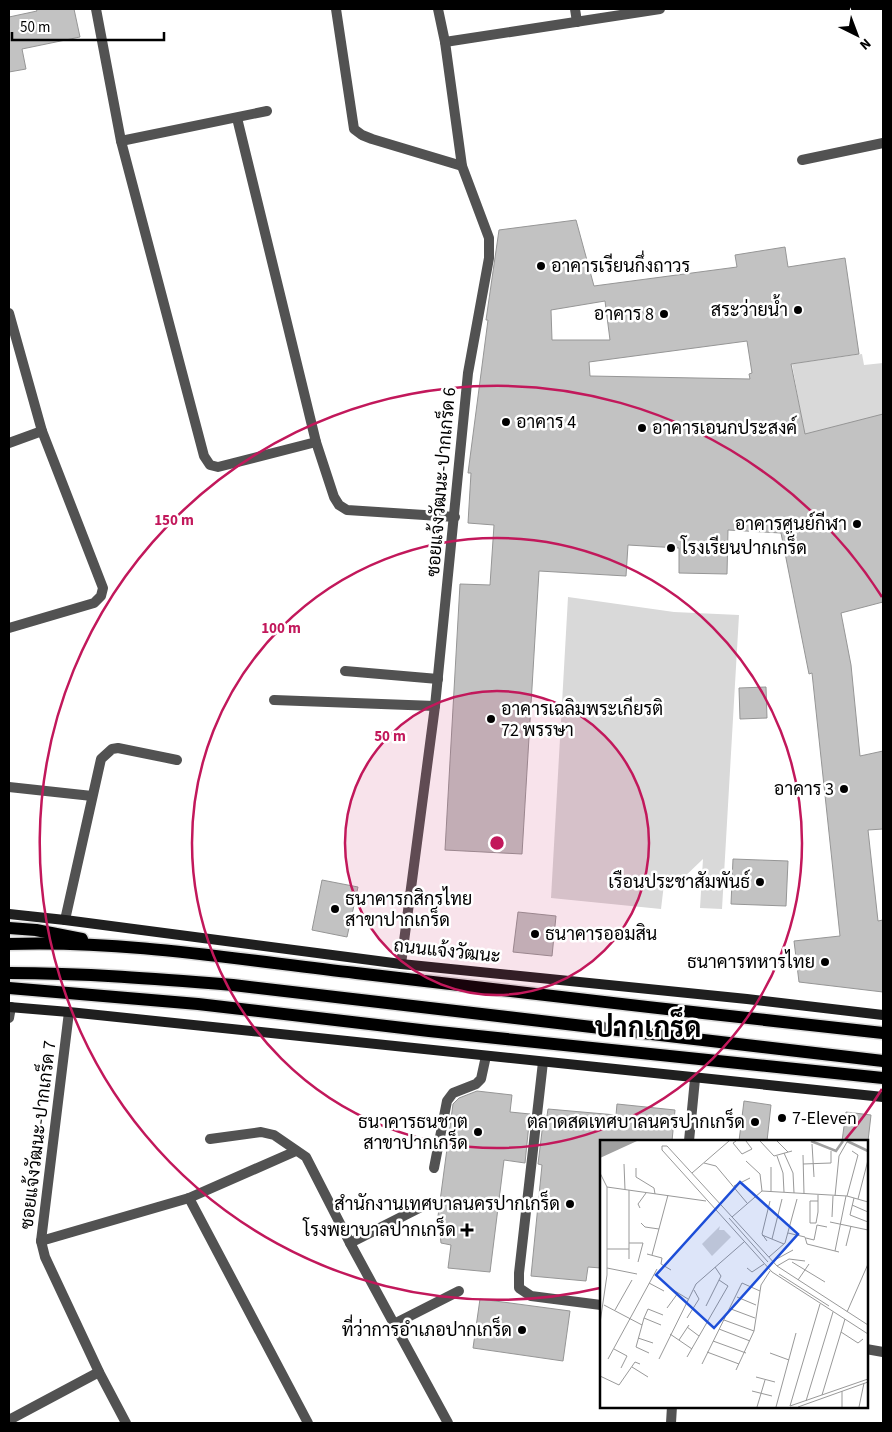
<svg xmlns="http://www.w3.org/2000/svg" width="892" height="1432" font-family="'Source Sans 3',Sarabun,sans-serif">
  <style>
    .green { fill: #d9d9d9 }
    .building { fill: #c2c2c2; stroke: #969696; fill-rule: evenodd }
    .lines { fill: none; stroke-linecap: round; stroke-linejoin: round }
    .primary-casing { stroke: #dbdbdb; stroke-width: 15 }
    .service { stroke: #525252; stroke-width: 10 }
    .minor { stroke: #525252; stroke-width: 10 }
    .secondary { stroke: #1f1f1f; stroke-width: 10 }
    .primary { stroke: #000; stroke-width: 12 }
    .ring { fill: none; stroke: #c2185b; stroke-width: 2.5 }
    .poi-dot { fill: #000; stroke: #fff; stroke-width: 2 }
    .labels { text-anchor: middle; stroke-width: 5; stroke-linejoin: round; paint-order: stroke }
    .poi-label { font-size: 18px; fill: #000; stroke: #fff; text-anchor: end }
    .street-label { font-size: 18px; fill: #000; stroke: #fff }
    .town-label { font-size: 28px; font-weight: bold; fill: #000; stroke: #fff }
    .inset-river { fill: none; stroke: #a0a0a0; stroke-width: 2.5 }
    .inset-road { fill: none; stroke: #999; stroke-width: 1 }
    .view { fill: #1d4ed8; fill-opacity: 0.15; stroke: #1d4ed8; stroke-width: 2.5 }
    .inset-edge { fill: none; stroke: #000; stroke-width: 2.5 }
    .centre { fill: #c2185b; stroke: #fff; stroke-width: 2.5 }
    .ring-label { font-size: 15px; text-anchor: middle; font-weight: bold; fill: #c2185b; stroke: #fff; stroke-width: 5; stroke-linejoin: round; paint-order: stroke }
  </style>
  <rect width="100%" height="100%" fill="#fff"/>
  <g class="green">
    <polygon points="862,354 864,365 883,363 883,426 807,447 792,364"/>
    <polygon points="568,597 674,612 739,615 722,909 700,908 703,859 680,881 664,884 661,909 551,898"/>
  </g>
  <g class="building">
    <polygon points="36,9 74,9 80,37 22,49 26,69 9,72 9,17 37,11"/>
    <path d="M576 220 594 286 737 267 735 255 785 247 788 267 845 258 859 354 791 364 805 434 883 414V602L841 613 851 665 860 756 883 751V829L868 830 878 921 883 920V992L799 982 794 941 840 936 812 673 809 674 781 533 728 530 727 574 679 573V548L628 545 626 576 539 571 522 854 445 850 460 584 490 585 494 525 468 523 471 473H468L488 320H486L499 230ZM605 301 610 340H552L551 310ZM747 341 752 373 749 374 750 379 590 376 589 362Z"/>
    <polygon points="766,687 767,718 740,719 739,688"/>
    <polygon points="733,859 788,861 786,906 731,904"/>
    <polygon points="322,880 358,887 347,937 312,930"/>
    <polygon points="518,912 556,916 552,956 513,952"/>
    <polygon points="477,1091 512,1095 510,1112 530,1114 525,1163 504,1160 490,1272 448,1268 451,1245 441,1243 438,1216 453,1104 459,1098"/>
    <polygon points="744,1101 771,1105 767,1141 739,1141"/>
    <polygon points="617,1104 675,1110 672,1141 601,1141 601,1268 588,1267 586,1281 531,1276 542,1165 538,1164 544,1115 547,1116 548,1109 616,1115"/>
    <polygon points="846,1112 871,1115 868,1141 842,1141"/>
    <polygon points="480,1299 570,1311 563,1361 473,1348"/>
  </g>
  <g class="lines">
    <defs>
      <g id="primary">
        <polyline points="9,928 36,930 82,939"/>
        <path d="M9 944C125 940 241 960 356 973 532 994 707 1014 883 1033"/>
        <path d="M9 973C84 973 159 979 233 985L883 1061"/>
        <polyline points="9,988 198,1004 429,1031 883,1078"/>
      </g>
    </defs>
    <use href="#primary" class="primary-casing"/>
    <g class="service">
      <polyline points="345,671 438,679"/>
      <polyline points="543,1062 519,1273 519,1288 531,1296 601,1305"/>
      <polyline points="434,1168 447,1101 453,1093 476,1084 481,1079 486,1056"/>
    </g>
    <g class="minor">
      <polyline points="96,9 121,141 204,456 210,465 218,467 316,442"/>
      <polyline points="336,9 354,129 362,135 372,139 462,166"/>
      <polyline points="575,9 577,22"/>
      <polyline points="445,42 660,9"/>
      <polyline points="237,118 316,442 334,497 339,505 347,510 455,517"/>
      <polyline points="121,141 267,111"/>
      <polyline points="802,160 883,143"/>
      <polyline points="9,313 42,431 103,588 101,596 94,603 9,628"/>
      <polyline points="9,443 42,431"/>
      <polyline points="274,700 435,706"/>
      <polyline points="9,787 92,796"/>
      <polyline points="65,920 101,759 112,749 118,748 177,760"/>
      <polyline points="401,964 435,706 468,373 489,258 489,238 462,166 445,42 438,9"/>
      <polyline points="69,1012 41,1241 45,1257 99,1372 126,1423"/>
      <polyline points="9,1018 11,1007"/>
      <polyline points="210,1139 261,1132 274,1135 306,1157 350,1243 448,1423"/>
      <polyline points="689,1141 695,1079"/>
      <polyline points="189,1198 308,1423"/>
      <polyline points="41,1241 189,1198 296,1151"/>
      <polyline points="350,1243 427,1204"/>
      <polyline points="394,1324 459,1291"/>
      <polyline points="866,1349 883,1352"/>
      <polyline points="9,1420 99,1372"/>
      <polyline points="671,1423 672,1406"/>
    </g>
    <g class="secondary">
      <polyline points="9,914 65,920 401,964 747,999 883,1015"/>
      <polyline points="9,1007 69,1012 883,1097"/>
    </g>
    <use href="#primary" class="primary"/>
  </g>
  <circle cx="497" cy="843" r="152" fill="#c2185b" fill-opacity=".12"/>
  <g class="ring">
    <circle cx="497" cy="843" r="152"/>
    <circle cx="497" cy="843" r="305"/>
    <path d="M882 1089A457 457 0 0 1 845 1140M600 1288A457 457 0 1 1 882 597"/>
  </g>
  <g class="poi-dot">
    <circle cx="541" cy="266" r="5"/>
    <circle cx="798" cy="310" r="5"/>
    <circle cx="664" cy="314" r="5"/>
    <circle cx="506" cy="422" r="5"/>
    <circle cx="642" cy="428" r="5"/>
    <circle cx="857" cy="524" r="5"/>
    <circle cx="671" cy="548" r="5"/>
    <circle cx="491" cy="719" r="5"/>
    <circle cx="844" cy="789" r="5"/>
    <circle cx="760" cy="882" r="5"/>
    <circle cx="335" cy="909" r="5"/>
    <circle cx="535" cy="934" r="5"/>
    <circle cx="825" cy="962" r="5"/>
    <circle cx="782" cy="1118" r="5"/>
    <circle cx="755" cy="1122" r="5"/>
    <circle cx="478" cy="1132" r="5"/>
    <circle cx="570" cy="1204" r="5"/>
    <path d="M464.5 1222.5h5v5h5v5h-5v5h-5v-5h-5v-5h5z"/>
    <circle cx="522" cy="1330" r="5"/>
  </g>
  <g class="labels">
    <g class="poi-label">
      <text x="551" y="272" text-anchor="start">อาคารเรียนกึ่งถาวร</text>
      <text x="788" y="316">สระว่ายน้ำ</text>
      <text x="654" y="320">อาคาร 8</text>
      <text x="516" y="428" text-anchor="start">อาคาร 4</text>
      <text x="652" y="434" text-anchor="start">อาคารเอนกประสงค์</text>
      <text x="847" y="530">อาคารศูนย์กีฬา</text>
      <text x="681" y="554" text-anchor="start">โรงเรียนปากเกร็ด</text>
      <text x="501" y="715" text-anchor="start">อาคารเฉลิมพระเกียรติ<tspan x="501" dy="21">72 พรรษา</tspan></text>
      <text x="834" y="795">อาคาร 3</text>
      <text x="750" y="888">เรือนประชาสัมพันธ์</text>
      <text x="345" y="905" text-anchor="start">ธนาคารกสิกรไทย<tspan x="345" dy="21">สาขาปากเกร็ด</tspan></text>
      <text x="545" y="940" text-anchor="start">ธนาคารออมสิน</text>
      <text x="815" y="968">ธนาคารทหารไทย</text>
      <text x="792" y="1124" text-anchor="start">7-Eleven</text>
      <text x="468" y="1128">ธนาคารธนชาต<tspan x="468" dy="21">สาขาปากเกร็ด</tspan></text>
      <text x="745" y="1128">ตลาดสดเทศบาลนครปากเกร็ด</text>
      <text x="560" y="1210">สำนักงานเทศบาลนครปากเกร็ด</text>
      <text x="456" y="1236">โรงพยาบาลปากเกร็ด</text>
      <text x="512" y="1336">ที่ว่าการอำเภอปากเกร็ด</text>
    </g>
    <g class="street-label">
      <text transform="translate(441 482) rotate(-85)" y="6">ซอยแจ้งวัฒนะ-ปากเกร็ด 6</text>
      <text transform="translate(447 951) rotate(6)" y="6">ถนนแจ้งวัฒนะ</text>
      <text transform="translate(38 1135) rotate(-83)" y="6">ซอยแจ้งวัฒนะ-ปากเกร็ด 7</text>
    </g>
    <g class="town-label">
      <text x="648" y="1037">ปากเกร็ด</text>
    </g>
  </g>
  <g transform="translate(600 1140)">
    <rect width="268" height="268" fill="#fff"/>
    <path d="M120 86 119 90H124L131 97 112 116 102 104Z" fill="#d9d9d9"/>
    <path d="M0 1H37L0 18Z" fill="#a0a0a0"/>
    <path class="inset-river" d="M211 1 236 11 243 1M247 1 268 11"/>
    <path class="inset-road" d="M136 1 133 3 142 14 152 9 146 1M160 1 174 16 192 11M177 1 188 12M212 4 214 37M184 13 193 33 194 53M203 15 204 54M177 16 183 33 184 52M146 21 160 34 162 51M104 23 116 26 147 63M24 24 25 50M203 24 231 23V11M171 27V51M36 28V37L54 48 55 54M0 33 7 47M92 33 129 1M134 46 150 38M7 47 106 61M29 50V119M235 56 239 16 247 2M247 56 258 15 252 11M254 58 250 75 268 82M258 59 268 20M218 61H210V83H216L218 72V55M252 65 268 72M40 68 38 64 46 53M132 77 162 51 247 56 268 62M232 77 233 56M129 78 168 122M230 82 268 90M41 83 45 87 59 89M188 93 205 97 207 104 239 112M162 95 184 104M206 98 214 100 217 85 227 87M172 99 182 59M167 101 162 94 170 61M29 103H43L38 122M246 106 251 86M7 109H29M235 111 246 56M47 114 62 118 61 124 71 130M52 115 68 55M169 117 185 103 197 59M173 121 193 110M192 122 225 142M177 126 189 119 205 121M7 128 37 134M147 128 152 132 164 124M179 134 229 166M198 140 209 124M49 143 64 151M70 148 88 159M137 157 156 165M4 165 42 185M106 166 121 136 115 127M67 168 78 153M131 169 155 178M15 170 32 140M247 172 268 124M44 178 61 185M87 178 99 159 94 150M124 180 154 191M0 183 7 135V47M268 185 177 126 67 6H62V10L172 132 268 194M87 187 99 196M119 189 150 201M241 192 258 203 263 199M70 194 92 209M38 198 53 203M79 200 89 185M113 201 146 213M14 209 27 216 21 228M107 212 139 224M49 213 36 207 44 178 48 169 63 175M170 213 189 220M87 217 128 146 119 140M8 219 57 129M59 219 96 144 144 102M102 224 142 143 160 151M32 227 48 237M136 230 154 191 161 145 170 131M0 236 19 245 35 222 40 224M156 237 175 242M152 251 172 256M222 255 245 179M206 261 233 172M190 266 220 164M190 266 268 239M157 267 165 240M176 267 196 193M198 267 268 242M242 267V251M259 267 264 243"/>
    <path class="view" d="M140 42 198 94 114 188 56 135Z"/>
    <rect width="268" height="268" class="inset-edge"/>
  </g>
  <circle cx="497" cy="843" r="8" class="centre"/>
  <g class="ring-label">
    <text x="174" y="525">150 m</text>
    <text x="281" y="633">100 m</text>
    <text x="390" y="741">50 m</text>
  </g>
  <rect width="892" height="1432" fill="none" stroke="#000000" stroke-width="20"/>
  <g transform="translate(857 35) rotate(138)" stroke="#ffffff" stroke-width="4" paint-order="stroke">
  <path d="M0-4L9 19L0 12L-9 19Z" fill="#000000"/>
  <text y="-8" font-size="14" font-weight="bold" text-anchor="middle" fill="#000000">N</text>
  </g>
  <path d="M12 32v8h152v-8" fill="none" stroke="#000000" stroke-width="2.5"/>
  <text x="20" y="32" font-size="15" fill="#000000" stroke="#ffffff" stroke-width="4" paint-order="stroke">50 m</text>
</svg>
